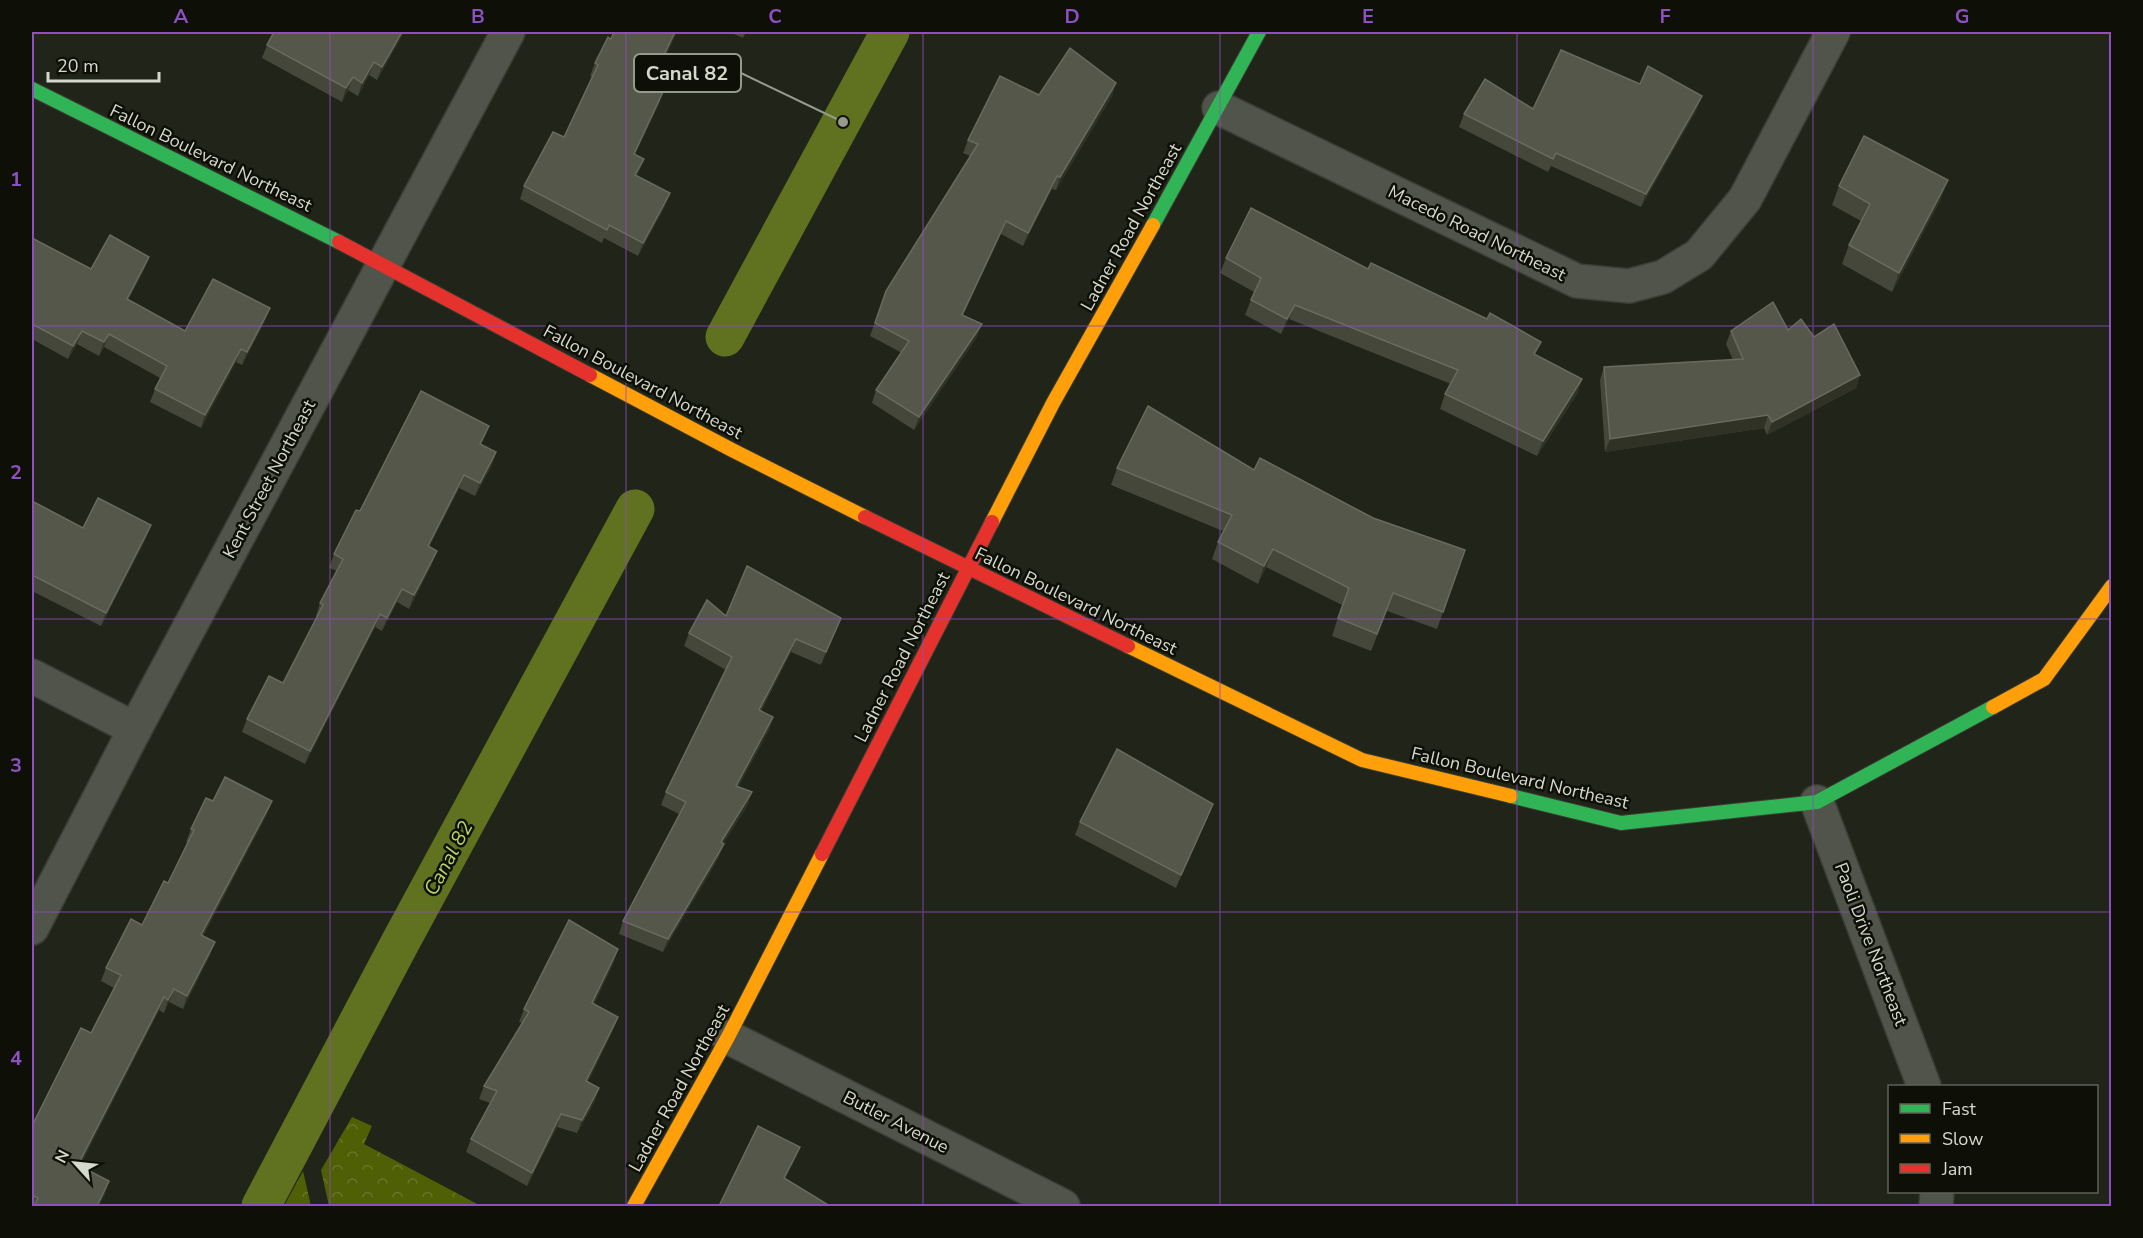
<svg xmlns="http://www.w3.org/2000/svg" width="2143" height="1238" font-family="'Nunito Sans',sans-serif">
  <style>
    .forest { fill: url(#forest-crowns) }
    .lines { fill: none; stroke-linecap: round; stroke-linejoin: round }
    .canal { stroke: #60711f; stroke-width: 39 }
    .street-casing { stroke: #3b3d34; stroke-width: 36 }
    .fast-casing { stroke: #3b3d34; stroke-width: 16 }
    .slow-casing { stroke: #3b3d34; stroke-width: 16 }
    .jam-casing { stroke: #3b3d34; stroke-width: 16 }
    .street { stroke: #51544a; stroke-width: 33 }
    .fast { stroke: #30b455; stroke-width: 14 }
    .slow { stroke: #ff9f0a; stroke-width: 14 }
    .jam { stroke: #e5322d; stroke-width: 14 }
    .wall { fill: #444739 }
    .shaded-wall { fill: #2f3225 }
    .building { fill: #545749; stroke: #686b5d; stroke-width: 1.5 }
    .grid { fill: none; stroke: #8d4fc1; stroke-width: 1.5; stroke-opacity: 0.55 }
    .labels { text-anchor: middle; stroke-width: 5; stroke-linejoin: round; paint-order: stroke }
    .street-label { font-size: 18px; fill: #d5d9cb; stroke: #0e1007 }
    .water-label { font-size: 20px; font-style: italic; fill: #b9d562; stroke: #0e1007 }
    .leader { fill: none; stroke: #969a8c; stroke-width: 2 }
    .callout-dot { fill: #969a8c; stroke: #0e1007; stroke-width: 2 }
    .callout { fill: #0e1007; stroke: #969a8c; stroke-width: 2 }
    .callout-label { font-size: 20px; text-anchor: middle; font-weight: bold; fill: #d5d9cb }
    .neatline { fill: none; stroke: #8d4fc1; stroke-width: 2 }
    .grid-label { font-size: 20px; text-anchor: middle; font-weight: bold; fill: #8d4fc1 }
  </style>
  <defs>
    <pattern id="forest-crowns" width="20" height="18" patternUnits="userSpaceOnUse" patternTransform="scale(1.5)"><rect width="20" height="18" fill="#4f5f06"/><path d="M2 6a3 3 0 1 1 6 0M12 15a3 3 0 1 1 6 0" fill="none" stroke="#677529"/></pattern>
  </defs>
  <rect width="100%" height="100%" fill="#212418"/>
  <g class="forest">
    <polygon points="352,1117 372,1126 364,1144 481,1206 329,1206 321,1170"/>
    <polygon points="303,1171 311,1206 284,1206"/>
  </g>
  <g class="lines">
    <g class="canal">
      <polyline points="725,337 890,32"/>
      <polyline points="261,1206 401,941 635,509"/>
    </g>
    <defs>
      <g id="street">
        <polyline points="1219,108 1577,281 1629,286 1663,277 1699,255 1745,199 1833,32"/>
        <polyline points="32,676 135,729"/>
        <polyline points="1817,802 1924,1086"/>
        <polyline points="32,928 135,729 508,32"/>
        <polyline points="728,1037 1063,1206"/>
        <polyline points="1936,1206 1937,1192"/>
      </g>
      <g id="fast">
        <polyline points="32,89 339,242"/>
        <polyline points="1153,225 1259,32"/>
        <polyline points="1511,796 1621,823 1817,802 1993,707"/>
      </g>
      <g id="slow">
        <polyline points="590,375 732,450 865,517"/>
        <polyline points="992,522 1053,403 1153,225"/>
        <polyline points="1128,646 1362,760 1511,796"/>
        <polyline points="1993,707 2044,679 2112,586"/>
        <polyline points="634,1206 728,1037 822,854"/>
      </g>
      <g id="jam">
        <polyline points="339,242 590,375"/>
        <polyline points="865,517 1128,646"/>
        <polyline points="822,854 992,522"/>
      </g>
    </defs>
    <use href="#street" class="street-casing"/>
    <use href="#fast" class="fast-casing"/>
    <use href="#slow" class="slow-casing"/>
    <use href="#jam" class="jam-casing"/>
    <use href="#street" class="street"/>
    <use href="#fast" class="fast"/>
    <use href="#slow" class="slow"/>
    <use href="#jam" class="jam"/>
  </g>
  <g class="wall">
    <polygon points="274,32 404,32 377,80 369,75 358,96 348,90 342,102 262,58 267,45"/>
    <polygon points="677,32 651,87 663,92 658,106 635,154 644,159 637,176 670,193 665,206 638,256 604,238 602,243 520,199 524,186 564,137 592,77 590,76 595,63 611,39"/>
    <polygon points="729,32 746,32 743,38"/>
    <polygon points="1116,83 1112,96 1056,190 1052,189 1023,246 1001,234 963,315 977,337 914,430 872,403 876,390 902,353 870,336 886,291 970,156 963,153 968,140 1039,95"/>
    <polygon points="1533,109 1697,109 1641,207 1551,166 1548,172 1459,127 1464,114"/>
    <polygon points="1839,186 1941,199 1892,292 1842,264 1849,245 1861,221 1832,205"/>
    <polygon points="32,238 91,269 144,270 128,300 185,331 265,321 242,365 236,362 201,428 150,402 155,389 160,378 104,347 99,356 77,344 68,359 32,339"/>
    <polygon points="1226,258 1536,355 1582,379 1577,394 1537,456 1440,409 1445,394 1451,384 1289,319 1281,334 1245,315 1254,292 1220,273"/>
    <polygon points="1788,330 1814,337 1860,375 1856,388 1767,435 1764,428 1605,452 1600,380 1604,367 1733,360 1726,344 1731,331"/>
    <polygon points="489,426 481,444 496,452 492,465 475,496 459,488 429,547 432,564 409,609 397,602 382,631 375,627 305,764 242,732 247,719 283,683 317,617 316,616 320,603 337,571 329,568 334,554 360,511"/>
    <polygon points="1117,468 1254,470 1373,518 1465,550 1437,629 1387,611 1371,651 1332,636 1342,605 1266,567 1258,584 1212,559 1218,542 1223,531 1111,485"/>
    <polygon points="32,501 83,528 151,525 146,538 101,626 32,591"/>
    <polygon points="726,616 841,618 821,665 791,652 761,711 773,717 769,730 738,787 752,792 747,806 723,844 719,857 663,952 619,934 623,921 679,814 661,805 666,792 726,670 684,646 689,633"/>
    <polygon points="213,801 272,801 267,814 203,936 210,955 183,1009 169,1002 164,1013 159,1010 80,1166 109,1181 105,1194 98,1206 32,1206 32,1126 91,1033 114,988 101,981 106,968 142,925 168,883 188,843 186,842 191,829"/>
    <polygon points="1208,817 1176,888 1075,835 1080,822"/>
    <polygon points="614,962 594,1004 618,1017 613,1030 588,1082 595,1101 577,1133 557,1127 527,1186 466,1152 471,1139 490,1103 479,1099 484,1086 522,1023 519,1022 524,1009"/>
  </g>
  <g class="shaded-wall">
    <polygon points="402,32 404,32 377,80 382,67"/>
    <polygon points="675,32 677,32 645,99 649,86"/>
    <polygon points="374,62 369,75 358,96 362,83"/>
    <polygon points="353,77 348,90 342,102 346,88"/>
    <polygon points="1116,83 1112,96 1056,190 1060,177"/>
    <polygon points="663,92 658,106 629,167 634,154"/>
    <polygon points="1702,96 1697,109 1641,207 1646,194"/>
    <polygon points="644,159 639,172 630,188 635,175"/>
    <polygon points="1057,176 1052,189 1023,246 1028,233"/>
    <polygon points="1948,180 1941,199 1892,292 1899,273"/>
    <polygon points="670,193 665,206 638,256 643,243"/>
    <polygon points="1006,221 1001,234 957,328 962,315"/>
    <polygon points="149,257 144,270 122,312 127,299"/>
    <polygon points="1295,305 1289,319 1281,334 1287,319"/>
    <polygon points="270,308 265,321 242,365 247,352"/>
    <polygon points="982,324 977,337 914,430 919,417"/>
    <polygon points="82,331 77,344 68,359 73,346"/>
    <polygon points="109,334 104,347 99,356 104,342"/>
    <polygon points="241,349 236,362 201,428 205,415"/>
    <polygon points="1860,375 1856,388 1767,435 1772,422"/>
    <polygon points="1582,379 1577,394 1537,456 1543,441"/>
    <polygon points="1768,415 1764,428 1605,452 1610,439"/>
    <polygon points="489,426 484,439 475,457 480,444"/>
    <polygon points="496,452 492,465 475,496 480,483"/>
    <polygon points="464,475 459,488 423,559 428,546"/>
    <polygon points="151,525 146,538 101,626 106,613"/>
    <polygon points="1273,549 1266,567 1258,584 1264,566"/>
    <polygon points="437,551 432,564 409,609 414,595"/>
    <polygon points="402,589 397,602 382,631 387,618"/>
    <polygon points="380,614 375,627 305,764 310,751"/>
    <polygon points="841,618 836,631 821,665 826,652"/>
    <polygon points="796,639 791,652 754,723 759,710"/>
    <polygon points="773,717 769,730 731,799 736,786"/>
    <polygon points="752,792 747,806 716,855 721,842"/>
    <polygon points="272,801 267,814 196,948 201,935"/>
    <polygon points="1213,804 1208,817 1176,888 1181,875"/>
    <polygon points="724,844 719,857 663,952 668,939"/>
    <polygon points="215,942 210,955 183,1009 187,996"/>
    <polygon points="618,949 614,962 588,1016 592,1003"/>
    <polygon points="174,989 169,1002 164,1013 168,1000"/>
    <polygon points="164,997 159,1010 74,1178 78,1165"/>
    <polygon points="618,1017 613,1030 582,1094 586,1081"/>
    <polygon points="599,1088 595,1101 577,1133 582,1120"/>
    <polygon points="561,1114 557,1127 527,1186 532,1173"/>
    <polygon points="800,1147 795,1160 779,1191 784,1178"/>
    <polygon points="109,1181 105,1194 99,1206 97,1206"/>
  </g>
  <g class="building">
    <polygon points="274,32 402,32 382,67 374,62 362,83 353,77 346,88 267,45"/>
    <polygon points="614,32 675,32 649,86 663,92 634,154 644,159 635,175 670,193 643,243 609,225 607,230 524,186 553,132 564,137 598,65 595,63 608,37 611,39"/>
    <polygon points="1070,48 1116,83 1060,177 1057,176 1028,233 1006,221 962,315 982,324 919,417 876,390 909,341 875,323 886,291 978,144 968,140 1000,76 1039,95"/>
    <polygon points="1561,50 1640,84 1648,66 1702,96 1646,194 1556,153 1553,159 1464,114 1485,79 1533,109"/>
    <polygon points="1864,136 1948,180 1899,273 1849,245 1870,204 1839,186"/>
    <polygon points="1251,208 1368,269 1371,263 1487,319 1490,313 1541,342 1534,354 1582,379 1543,441 1445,394 1458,370 1295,305 1287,319 1251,300 1261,278 1226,258"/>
    <polygon points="110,235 149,257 127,299 185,331 213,279 270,308 247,352 241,349 205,415 155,389 167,366 109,334 104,342 82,331 73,346 32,324 32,238 91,269"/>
    <polygon points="1773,302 1788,330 1801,319 1814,337 1834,324 1860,375 1772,422 1768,415 1610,439 1604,367 1743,359 1731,331"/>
    <polygon points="421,391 489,426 480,444 496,452 480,483 464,475 428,546 437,551 414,595 402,589 387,618 380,614 310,751 247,719 269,676 283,683 323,605 320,603 343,559 334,554 356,510 360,511"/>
    <polygon points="1148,406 1254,470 1260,458 1373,518 1465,550 1443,612 1393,593 1377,634 1338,618 1349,588 1273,549 1264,566 1218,542 1232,515 1117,468"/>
    <polygon points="98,498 151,525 106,613 32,575 32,501 83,528"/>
    <polygon points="747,566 841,618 826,652 796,639 759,710 773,717 736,786 752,792 721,842 724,844 668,939 623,921 686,802 666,792 732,657 689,633 707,600 726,616"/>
    <polygon points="1117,749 1213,804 1181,875 1080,822"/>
    <polygon points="225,777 272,801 201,935 215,942 187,996 174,989 168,1000 164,997 78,1165 109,1181 97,1206 34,1206 38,1198 32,1195 32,1126 81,1028 91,1033 121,975 106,968 131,919 142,925 164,881 168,883 194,830 191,829 206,798 213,801"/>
    <polygon points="569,920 618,949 592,1003 618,1017 586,1081 599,1088 582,1120 561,1114 532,1173 471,1139 497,1091 484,1086 529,1012 524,1009"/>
    <polygon points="758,1126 800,1147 784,1178 830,1206 719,1206"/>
  </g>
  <path class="grid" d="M330 32V1206M626 32V1206M923 32V1206M1220 32V1206M1517 32V1206M1813 32V1206M32 326H2112M32 619H2112M32 912H2112"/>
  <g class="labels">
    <g class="street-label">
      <text transform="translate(211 158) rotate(26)" y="6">Fallon Boulevard Northeast</text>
      <text transform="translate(1131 227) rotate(-61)" y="6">Ladner Road Northeast</text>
      <text transform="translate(1477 233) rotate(26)" y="6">Macedo Road Northeast</text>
      <text transform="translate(643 382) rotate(28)" y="6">Fallon Boulevard Northeast</text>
      <text transform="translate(269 479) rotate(-62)" y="6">Kent Street Northeast</text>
      <text transform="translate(1076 601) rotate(26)" y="6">Fallon Boulevard Northeast</text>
      <text transform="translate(902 657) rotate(-63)" y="6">Ladner Road Northeast</text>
      <text transform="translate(1520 778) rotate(13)" y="6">Fallon Boulevard Northeast</text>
      <text transform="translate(1871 944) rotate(69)" y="6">Paoli Drive Northeast</text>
      <text transform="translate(679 1088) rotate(-61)" y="6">Ladner Road Northeast</text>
      <text transform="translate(896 1122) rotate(27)" y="6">Butler Avenue</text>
    </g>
    <g class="water-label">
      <text transform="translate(448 858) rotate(-62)" y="7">Canal 82</text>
    </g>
  </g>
  <path class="leader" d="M843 122L741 73"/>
  <circle class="callout-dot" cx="843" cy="122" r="6"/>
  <rect class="callout" x="634" y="54" width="107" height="38" rx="6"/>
  <g class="callout-label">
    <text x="687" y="80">Canal 82</text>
  </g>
  <rect width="2143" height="1238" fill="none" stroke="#0e1007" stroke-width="66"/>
  <rect x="1888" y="1085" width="210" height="108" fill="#0e1007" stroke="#5e6055" stroke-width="1.5"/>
  <rect x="1900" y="1104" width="30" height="9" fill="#30b455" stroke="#5e6055" stroke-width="1.5"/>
  <text x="1942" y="1115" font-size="18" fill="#d5d9cb">Fast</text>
  <rect x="1900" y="1134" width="30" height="9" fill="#ff9f0a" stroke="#5e6055" stroke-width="1.5"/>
  <text x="1942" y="1145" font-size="18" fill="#d5d9cb">Slow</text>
  <rect x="1900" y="1164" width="30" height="9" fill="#e5322d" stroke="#5e6055" stroke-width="1.5"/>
  <text x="1942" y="1175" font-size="18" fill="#d5d9cb">Jam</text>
  <g transform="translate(75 1163) rotate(297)" stroke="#0e1007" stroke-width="4.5" paint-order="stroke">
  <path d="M0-4.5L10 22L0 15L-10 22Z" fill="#d5d9cb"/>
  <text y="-9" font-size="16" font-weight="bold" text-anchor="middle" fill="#d5d9cb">N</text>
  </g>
  <path d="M48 72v9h111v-9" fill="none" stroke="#d5d9cb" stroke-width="3"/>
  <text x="57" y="72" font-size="18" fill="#d5d9cb" stroke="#0e1007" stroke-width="4.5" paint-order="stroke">20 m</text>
  <rect x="33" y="33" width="2077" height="1172" class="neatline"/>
  <g class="grid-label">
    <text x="181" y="23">A</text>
    <text x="478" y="23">B</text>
    <text x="775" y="23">C</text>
    <text x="1072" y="23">D</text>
    <text x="1368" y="23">E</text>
    <text x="1665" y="23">F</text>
    <text x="1962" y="23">G</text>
    <text x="16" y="186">1</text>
    <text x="16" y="479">2</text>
    <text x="16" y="772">3</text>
    <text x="16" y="1065">4</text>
  </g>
</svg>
